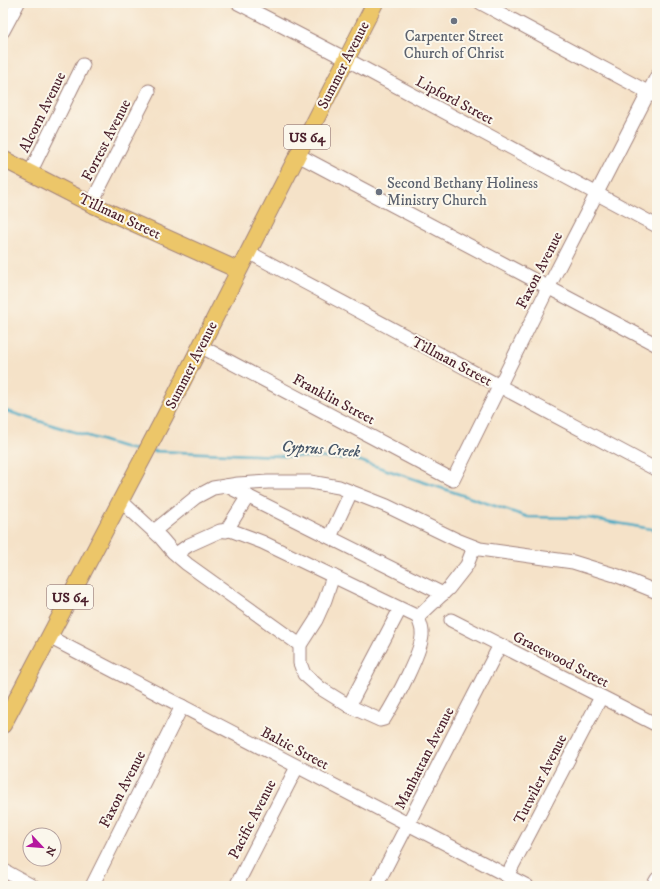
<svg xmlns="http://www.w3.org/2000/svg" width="660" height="889" font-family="'IM FELL DW Pica',serif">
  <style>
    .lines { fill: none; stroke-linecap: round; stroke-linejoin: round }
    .stream { stroke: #43a8c3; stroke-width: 2.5 }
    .minor-casing { stroke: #a0807a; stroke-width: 15 }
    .major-casing { stroke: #a0807a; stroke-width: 18 }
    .minor { stroke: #fff; stroke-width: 13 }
    .major { stroke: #ecc669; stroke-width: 16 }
    .worship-dot { fill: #6b7280; stroke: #fbf7ec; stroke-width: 1.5 }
    .labels { text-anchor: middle; stroke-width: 4; stroke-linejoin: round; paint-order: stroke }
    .shield { fill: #fbf7ec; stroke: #7f6065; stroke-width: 1 }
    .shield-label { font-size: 14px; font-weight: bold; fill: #4a1f2b }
    .worship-label { font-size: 15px; fill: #5b616d; stroke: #fbf7ec }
    .street-label { font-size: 15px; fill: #4a1f2b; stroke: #fbf7ec }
    .water-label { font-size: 16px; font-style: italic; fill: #475668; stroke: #fbf7ec }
  </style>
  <rect width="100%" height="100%" fill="#fbf7ec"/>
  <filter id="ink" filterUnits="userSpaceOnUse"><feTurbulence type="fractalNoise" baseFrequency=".025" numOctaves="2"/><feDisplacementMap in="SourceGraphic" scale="8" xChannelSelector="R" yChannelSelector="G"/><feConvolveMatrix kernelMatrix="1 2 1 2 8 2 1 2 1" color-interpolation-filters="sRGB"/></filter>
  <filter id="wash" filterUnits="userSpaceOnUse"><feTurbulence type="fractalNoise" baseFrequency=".012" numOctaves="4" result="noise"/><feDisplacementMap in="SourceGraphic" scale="16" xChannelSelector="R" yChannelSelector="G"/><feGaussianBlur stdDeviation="0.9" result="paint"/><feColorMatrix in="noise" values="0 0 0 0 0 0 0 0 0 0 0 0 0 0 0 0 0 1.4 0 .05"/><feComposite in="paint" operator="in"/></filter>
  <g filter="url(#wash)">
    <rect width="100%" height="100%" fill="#f5e2c8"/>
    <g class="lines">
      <g class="stream">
        <polyline points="3,410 130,449 141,450"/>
        <polyline points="152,451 354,459 528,517 588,518 657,530"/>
      </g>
    </g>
  </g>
  <g filter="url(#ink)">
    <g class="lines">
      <defs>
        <g id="minor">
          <polyline points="238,3 346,59 657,226"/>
          <polyline points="481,3 657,97"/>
          <polyline points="3,31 18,3"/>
          <polyline points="298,155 657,345"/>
          <polyline points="30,173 83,65"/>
          <polyline points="91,204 149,91"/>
          <polyline points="248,252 657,470"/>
          <polyline points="200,346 453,480 548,288 657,76"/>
          <polyline points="227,486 443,594"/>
          <polyline points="120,500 161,538 173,552 187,564 300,645"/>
          <polyline points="154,531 196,497 213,488 238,484 268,482 310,482 339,487 387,506 457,540 480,549 573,562 618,576 657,592"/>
          <polyline points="226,531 248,496"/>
          <polyline points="330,537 351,492"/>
          <polyline points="176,554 189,545 220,531 230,530 262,542 418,617"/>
          <polyline points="333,576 325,600 316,620 300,645 300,663 304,674 320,688 349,706 400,609"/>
          <polyline points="418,617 449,588 467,565 474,547"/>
          <polyline points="451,620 657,725"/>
          <polyline points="49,637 527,886"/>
          <path d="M349 706 380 720 384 719C394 703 424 649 422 632 422 627 419 621 418 617"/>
          <polyline points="3,870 32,886"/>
          <polyline points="507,876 601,697"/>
          <polyline points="92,886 182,706"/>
          <polyline points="236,886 297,767"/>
          <polyline points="376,886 500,645"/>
          <polyline points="653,886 657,879"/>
        </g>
        <g id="major">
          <polyline points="3,159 91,204 238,270"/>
          <polyline points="3,725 165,416 375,3"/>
        </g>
      </defs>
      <use href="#minor" class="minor-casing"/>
      <use href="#major" class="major-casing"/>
      <use href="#minor" class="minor"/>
      <use href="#major" class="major"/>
    </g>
  </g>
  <g class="worship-dot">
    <circle cx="454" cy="21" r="4"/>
    <circle cx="379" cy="192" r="4"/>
  </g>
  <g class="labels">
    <g class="shield">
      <rect x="284" y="125" width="46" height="24" rx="3"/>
      <rect x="47" y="585" width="46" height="24" rx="3"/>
    </g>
    <g class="shield-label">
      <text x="307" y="142">US 64</text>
      <text x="70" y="602">US 64</text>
    </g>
    <g class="worship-label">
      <text x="454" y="41">Carpenter Street<tspan x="454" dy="17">Church of Christ</tspan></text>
      <text x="387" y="188" text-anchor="start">Second Bethany Holiness<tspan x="387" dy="17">Ministry Church</tspan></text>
    </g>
    <g class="street-label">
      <text transform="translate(343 65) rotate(-63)" y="5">Summer Avenue</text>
      <text transform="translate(455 100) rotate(28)" y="5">Lipford Street</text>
      <text transform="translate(42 112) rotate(-64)" y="5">Alcorn Avenue</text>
      <text transform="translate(106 140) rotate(-63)" y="5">Forrest Avenue</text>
      <text transform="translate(120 216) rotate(25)" y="5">Tillman Street</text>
      <text transform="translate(539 270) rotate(-63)" y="5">Faxon Avenue</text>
      <text transform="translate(452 361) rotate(28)" y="5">Tillman Street</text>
      <text transform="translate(191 365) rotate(-63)" y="5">Summer Avenue</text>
      <text transform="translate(334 399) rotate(28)" y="5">Franklin Street</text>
      <text transform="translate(561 659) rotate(27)" y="5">Gracewood Street</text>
      <text transform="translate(295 748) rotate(28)" y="5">Baltic Street</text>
      <text transform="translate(424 758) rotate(-63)" y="5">Manhattan Avenue</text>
      <text transform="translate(540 779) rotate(-63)" y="5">Tutwiler Avenue</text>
      <text transform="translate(122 789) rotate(-63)" y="5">Faxon Avenue</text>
      <text transform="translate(252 819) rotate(-63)" y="5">Pacific Avenue</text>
    </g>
    <g class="water-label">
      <text transform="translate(321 448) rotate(4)" y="6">Cyprus Creek</text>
    </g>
  </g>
  <rect width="660" height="889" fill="none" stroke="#fbf7ec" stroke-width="16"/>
  <g transform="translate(42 847) rotate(116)"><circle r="19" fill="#fbf7ec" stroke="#b4a19f"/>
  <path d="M0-3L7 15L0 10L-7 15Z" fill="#b5179e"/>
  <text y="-6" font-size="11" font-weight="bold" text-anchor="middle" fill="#4a1f2b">N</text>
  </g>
</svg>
